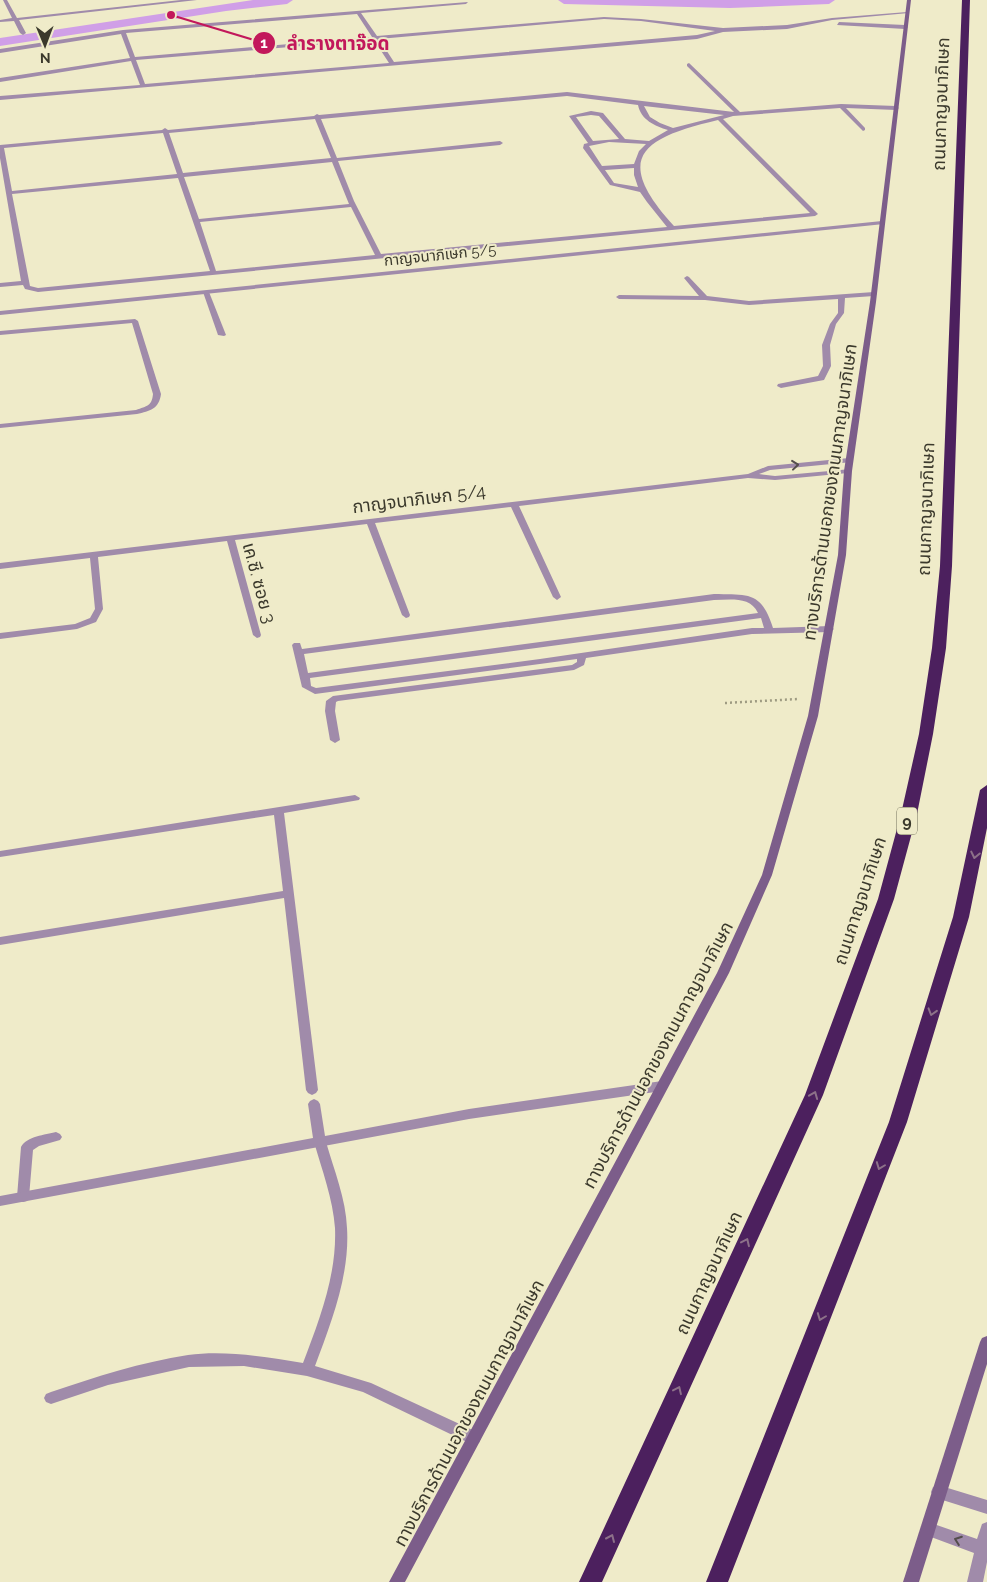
<svg xmlns="http://www.w3.org/2000/svg" width="987" height="1582" font-family="Raleway,'Noto Sans Thai',sans-serif">
  <style>
    .lines { fill: none; stroke-linecap: round; stroke-linejoin: round }
    .canal { fill: #d09fe7; fill-rule: evenodd }
    .path { stroke: #9e9b82; stroke-width: 2.5; stroke-dasharray: 2 3; stroke-linecap: butt }
    .lane { fill: #a08baa; fill-rule: evenodd }
    .street { fill: #a08baa; fill-rule: evenodd }
    .secondary { fill: #7c5d8a; fill-rule: evenodd }
    .highway { fill: #4c205e; fill-rule: evenodd }
    .oneway { stroke: #544e4c }
    .oneway2 { stroke: #8d7189 }
    .labels { text-anchor: middle; stroke-width: 4; stroke-linejoin: round; paint-order: stroke }
    .far-street-label { font-size: 15px; fill: #3b392c; stroke: #efebc9 }
    .shield { fill: #efebc9; stroke: #716e5b; stroke-width: 1 }
    .shield-label { font-size: 16px; font-weight: bold; fill: #3b392c }
    .street-label { font-size: 18px; fill: #3b392c; stroke: #efebc9 }
    .leader { fill: none; stroke: #c2185b; stroke-width: 2 }
    .callout-dot { fill: #c2185b; stroke: #efebc9; stroke-width: 2 }
    .mark-label { font-size: 15px; text-anchor: middle; font-weight: bold; fill: #fff }
    .callout-label { font-size: 19px; text-anchor: middle; font-weight: bold; fill: #c2185b; stroke: #efebc9; stroke-width: 4; stroke-linejoin: round; paint-order: stroke }
  </style>
  <rect width="100%" height="100%" fill="#efebc9"/>
  <g class="lines">
    <g class="canal">
      <polygon points="253,0 293,0 287,4 226,11 0,46 0,38"/>
      <polygon points="558,0 835,0 829,4 730,8 564,4"/>
    </g>
    <polyline class="path" points="725,703 798,699"/>
    <g class="lane">
      <path d="M689 63 740 112 841 104 896 106 899 108 896 110 846 108 865 128V130L863 131 840 108 733 116 723 119 818 214 815 216 38 292 25 289 23 285 0 287V283L21 281 0 158V145L162 130 165 128 168 130 314 116 317 114 319 115 567 92 734 112 687 66V64ZM567 96 638 105C641 120 655 126 668 130L649 141 625 139 603 113 591 111 569 116 588 143 584 144 583 148 610 185 640 192 647 202 667 227 381 254 354 201 338 161 500 145 503 143 500 141 337 158 321 119ZM644 106 724 115 673 128 660 123 650 117ZM591 115 599 116 619 139 593 141 576 117ZM315 119 331 158 183 173 169 133ZM718 120 810 213 674 226C612 158 641 138 718 120ZM163 133 177 174 12 191 4 148ZM609 142 646 144 639 151 634 164 602 166 589 146ZM332 162 349 204 199 219 184 177ZM634 168V175L638 187 614 183 605 170ZM178 178 210 271 38 288 30 286 12 194ZM351 207 375 255 216 271 200 222Z"/>
      <polygon points="687,276 689,277 707,296 749,301 874,292 877,294 874,296 845,298 844,313 836,324 830,345 831,366 824,380 781,388 777,386 778,384 818,376 823,366 822,345 830,324 838,313 838,299 749,305 705,300 619,299 616,297 619,295 699,296 684,278"/>
      <polygon points="204,291 209,292 226,335 224,336 218,335 203,292"/>
      <path d="M135 319 138 321 161 394C159 409 150 411 137 414L0 428V424L136 410C147 406 152 406 153 394L132 323 0 335V331Z"/>
      <path d="M714 594C749 595 761 591 773 628L830 626 834 629 830 632 752 634 586 658 584 665 574 670 338 701 336 702 335 711 340 740 335 743 330 740 325 711 326 701 333 696 572 665 577 662V659L315 694 302 687 292 645 294 643H300L302 649ZM714 600C730 600 750 596 758 613L308 673 304 654ZM761 618 764 628H752L540 659 316 688 311 686 310 678Z"/>
      <path d="M56 1132 60 1134 62 1137 60 1140 39 1146 33 1150 29 1197 27 1201 23 1202 19 1201 17 1197 21 1147C27 1136 45 1135 56 1132Z"/>
      <path d="M320 1137 324 1139 326 1142C334 1170 346 1199 347 1228 350 1275 331 1323 315 1366L371 1383 479 1433 481 1438 479 1443 474 1444 469 1443 363 1392 307 1376 244 1366 189 1367 108 1385 51 1404 46 1402 44 1398 46 1394 51 1392C95 1377 142 1362 188 1355 226 1350 265 1357 303 1363 319 1321 337 1275 335 1228 333 1199 322 1170 314 1142L316 1139Z"/>
    </g>
    <g class="street">
      <polygon points="3,0 7,0 17,18 181,0 197,0 19,20 26,33 23,35 20,33 14,21 0,22 0,20 12,18"/>
      <path d="M468 2 466 4 361 13 377 36 604 17 641 19 723 28 787 25 832 18 907 12 909 13 832 20 787 29 723 32 697 39 0 100V96L140 85 131 61 0 82V78L130 58 121 34 0 53V49L123 30ZM357 14 372 37 135 57 126 33ZM604 19 641 21 715 31 697 35 394 62 379 39ZM374 40 389 63 145 84 136 60Z"/>
      <polygon points="839,22 905,25 908,27 905,29 837,25"/>
      <polygon points="882,221 884,222 884,224 0,315 0,311"/>
      <polygon points="849,458 853,460 852,462 770,470 759,474 775,476 851,469 852,471 848,473 775,480 748,478 519,506 561,597 557,600 553,597 511,507 375,523 410,615 409,617 406,618 402,615 367,524 235,540 261,635 260,637 257,638 253,635 227,541 98,557 103,609 96,622 77,629 0,639 0,633 75,624 90,618 95,609 90,558 0,569 0,563 748,474 768,466"/>
      <polygon points="355,795 360,798 359,800 284,813 318,1090 316,1093 312,1095 308,1093 306,1090 284,898 0,945 0,937 283,891 274,815 0,857 0,851"/>
      <polygon points="662,1081 666,1083 668,1086 666,1089 662,1091 469,1119 0,1206 0,1196 313,1138 308,1104 310,1101 314,1099 318,1101 320,1104 325,1136 469,1109"/>
      <polygon points="938,1485 987,1500 987,1514 933,1497 931,1492 933,1487"/>
      <polygon points="928,1522 977,1539 982,1524 987,1522 987,1562 983,1582 967,1582 974,1553 923,1534 921,1529 923,1524"/>
    </g>
    <g class="secondary">
      <polygon points="907,0 911,0 876,302 852,471 846,555 818,716 772,875 729,973 405,1582 389,1582 717,973 762,875 808,716 838,555 844,471 870,302"/>
      <polygon points="987,1336 987,1364 919,1582 903,1582 980,1342 982,1338"/>
    </g>
    <g class="highway">
      <polygon points="962,0 970,0 952,566 946,648 933,734 917,814 894,899 823,1095 602,1582 579,1582 805,1095 878,899 901,814 919,734 932,648 940,566"/>
      <polygon points="987,785 987,828 969,917 907,1122 728,1582 706,1582 889,1122 953,917 980,790"/>
    </g>
  </g>
  <defs><path id="oneway-chevron" d="M-2-3.5L2.5 0L-2 3.5" fill="none" stroke-width="1.6" stroke-linecap="round" stroke-linejoin="round" transform="scale(1.25)"/></defs>
  <g class="oneway">
    <use href="#oneway-chevron" transform="translate(795 465) rotate(-6)"/>
    <use href="#oneway-chevron" transform="translate(958 1540) rotate(-160)"/>
  </g>
  <g class="oneway2">
    <use href="#oneway-chevron" transform="translate(975 855) rotate(102)"/>
    <use href="#oneway-chevron" transform="translate(932 1012) rotate(107)"/>
    <use href="#oneway-chevron" transform="translate(814 1095) rotate(-68)"/>
    <use href="#oneway-chevron" transform="translate(880 1166) rotate(111)"/>
    <use href="#oneway-chevron" transform="translate(746 1242) rotate(-65)"/>
    <use href="#oneway-chevron" transform="translate(821 1317) rotate(111)"/>
    <use href="#oneway-chevron" transform="translate(678 1390) rotate(-65)"/>
    <use href="#oneway-chevron" transform="translate(611 1538) rotate(-66)"/>
  </g>
  <g class="labels">
    <g class="far-street-label">
      <text transform="translate(440 255) rotate(-6)" y="5">กาญจนาภิเษก 5/5</text>
    </g>
    <rect class="shield" x="897" y="807.5" width="20" height="27" rx="4"/>
    <g class="shield-label">
      <text x="907" y="827">9</text>
    </g>
    <g class="street-label">
      <text transform="translate(941 104) rotate(-88)" y="6">ถนนกาญจนาภิเษก</text>
      <text transform="translate(830 492) rotate(-82)" y="6">ทางบริการด้านนอกของถนนกาญจนาภิเษก</text>
      <text transform="translate(419 499) rotate(-7)" y="6">กาญจนาภิเษก 5/4</text>
      <text transform="translate(926 509) rotate(-88)" y="6">ถนนกาญจนาภิเษก</text>
      <text transform="translate(259 583) rotate(75)" y="6">เค.ซี. ซอย 3</text>
      <text transform="translate(860 901) rotate(-72)" y="6">ถนนกาญจนาภิเษก</text>
      <text transform="translate(658 1055) rotate(-62)" y="6">ทางบริการด้านนอกของถนนกาญจนาภิเษก</text>
      <text transform="translate(709 1273) rotate(-65)" y="6">ถนนกาญจนาภิเษก</text>
      <text transform="translate(469 1413) rotate(-62)" y="6">ทางบริการด้านนอกของถนนกาญจนาภิเษก</text>
    </g>
  </g>
  <path class="leader" d="M171 15L264 43"/>
  <g class="callout-dot">
    <circle cx="171" cy="15" r="5"/>
    <circle cx="264" cy="43" r="12"/>
  </g>
  <g class="mark-label">
    <text x="264" y="48">1</text>
  </g>
  <g class="callout-label">
    <text x="338" y="50">ลำรางตาจ๊อด</text>
  </g>
  <g transform="translate(45 45) rotate(179)" stroke="#efebc9" stroke-width="4" paint-order="stroke">
  <path d="M0-4L9 19L0 12L-9 19Z" fill="#3b392c"/>
  <text y="-8" font-size="14" font-weight="bold" text-anchor="middle" fill="#3b392c">N</text>
  </g>
</svg>
